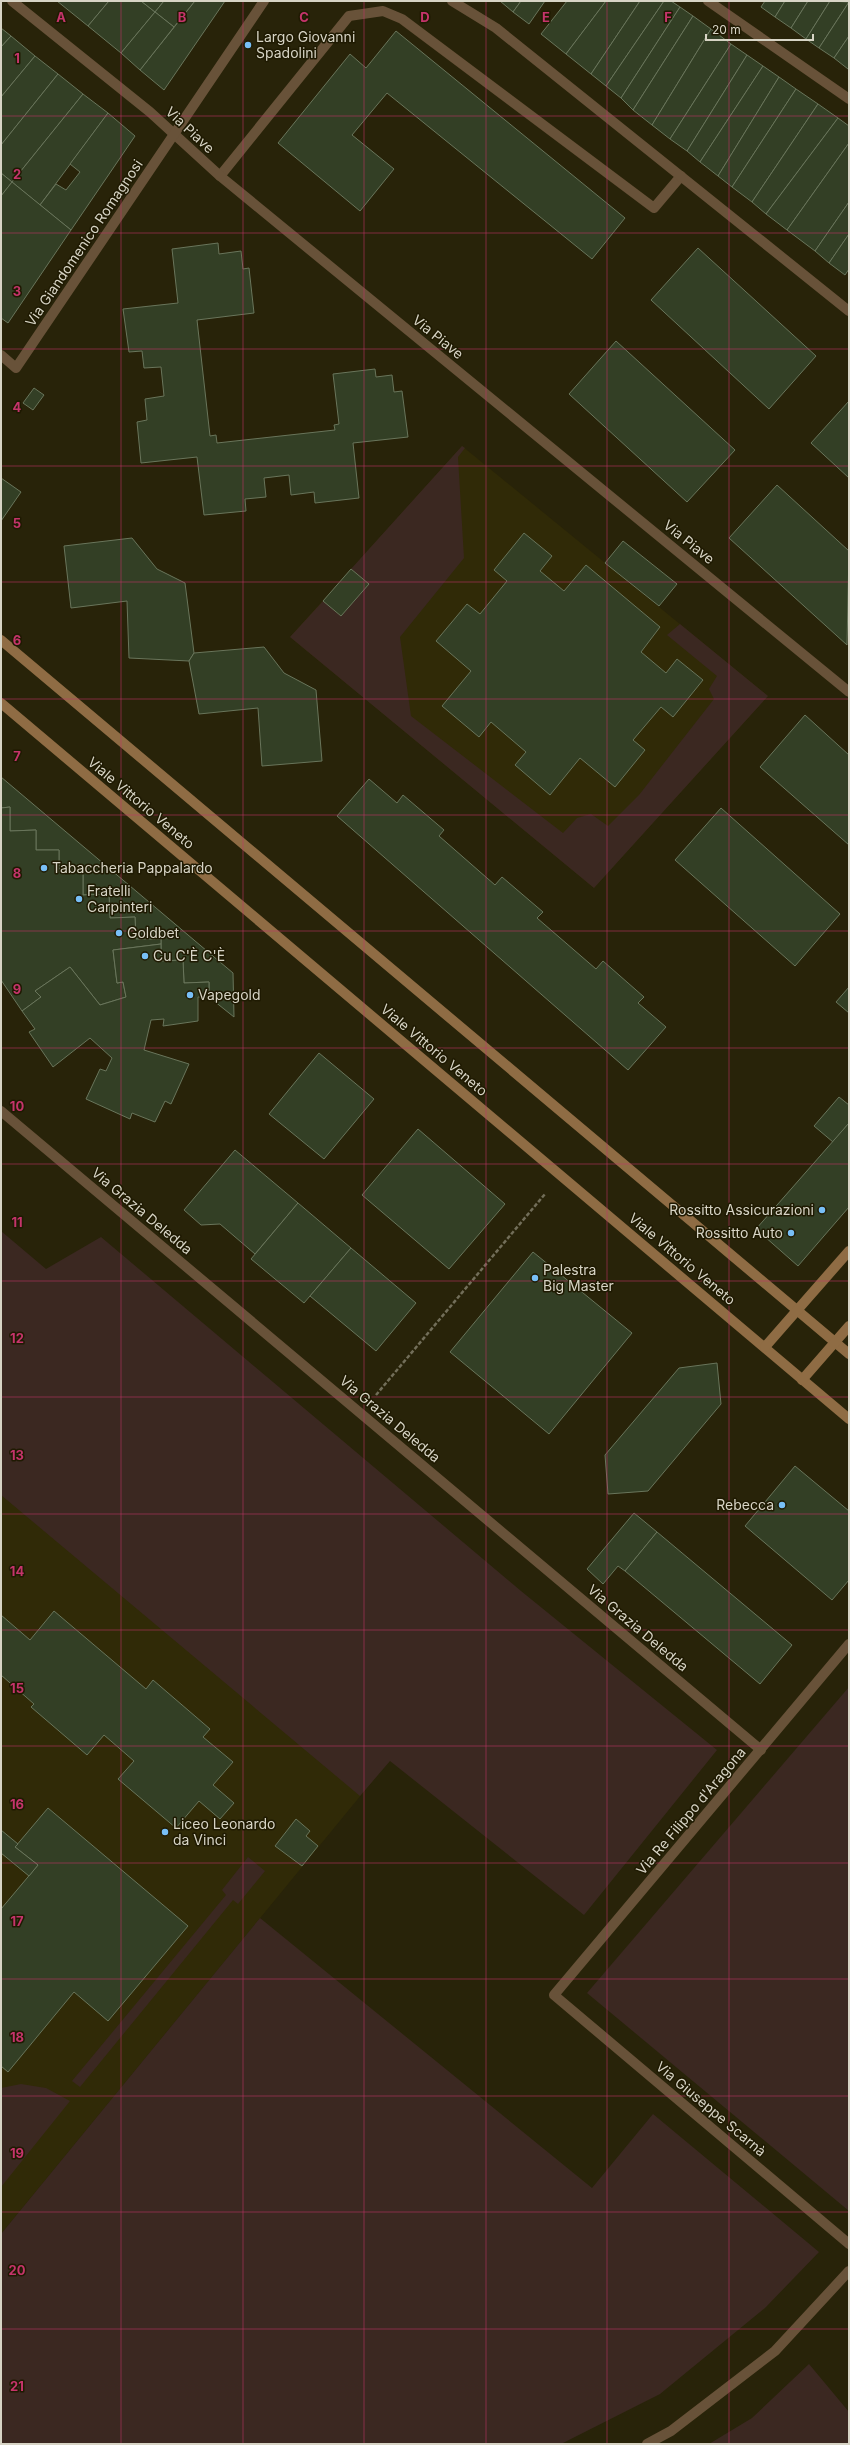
<svg xmlns="http://www.w3.org/2000/svg" width="850" height="2445" font-family="Inter,sans-serif">
  <style>
    .built { fill: #302a07 }
    .green { fill: #3b2821 }
    .building { fill: #333f25; stroke: #69755b }
    .lines { fill: none; stroke-linecap: round; stroke-linejoin: round }
    .path { stroke: #726e59; stroke-width: 2.5; stroke-dasharray: 4 2; stroke-linecap: butt }
    .lane { stroke: #685239; stroke-width: 10 }
    .street { stroke: #685239; stroke-width: 10 }
    .secondary { stroke: #8f6c44; stroke-width: 10 }
    .grid { fill: none; stroke: #c5346b; stroke-width: 1; stroke-opacity: 0.55 }
    .poi-dot { fill: #78bff7; stroke: #1f1a02; stroke-width: 1.5 }
    .labels { text-anchor: middle; stroke-width: 3; stroke-linejoin: round; paint-order: stroke }
    .poi-label { font-size: 14px; fill: #d7d4c5; stroke: #1f1a02; text-anchor: start }
    .street-label { font-size: 14px; fill: #d7d4c5; stroke: #1f1a02 }
    .grid-label { font-size: 13px; text-anchor: middle; font-weight: bold; fill: #c5346b; stroke: #1f1a02; stroke-width: 3; stroke-linejoin: round; paint-order: stroke }
  </style>
  <rect width="100%" height="100%" fill="#282309"/>
  <g class="built">
    <polygon points="462,446 768,696 594,888 290,637"/>
    <polygon points="1,1438 389,1761 1,2234"/>
  </g>
  <g class="green">
    <polygon points="462,446 465,448 458,457 464,558 400,637 411,716 563,833 577,818 591,814 608,826 639,795 714,699 709,689 717,676 667,635 680,624 768,696 594,888 290,637 323,601 341,616 369,584 351,569"/>
    <polygon points="1,1231 46,1269 101,1237 521,1591 717,1750 584,1915 390,1761 360,1796 1,1495"/>
    <polygon points="849,1687 849,2211 587,1993"/>
    <polygon points="248,1857 265,1871 238,1904 233,1900 80,2087 72,2081 226,1895 222,1890"/>
    <polygon points="260,1918 592,2188 653,2114 819,2252 765,2308 660,2394 561,2444 1,2444 1,2234"/>
    <polygon points="21,2084 46,2088 70,2101 1,2187 1,2088"/>
    <polygon points="809,2364 849,2412 849,2444 709,2444 752,2418"/>
  </g>
  <g class="building">
    <polygon points="57,1 109,1 88,26"/>
    <polygon points="109,1 141,1 155,12 121,53 88,26"/>
    <polygon points="141,1 164,1 155,12"/>
    <polygon points="164,1 195,1 174,27 155,12"/>
    <polygon points="195,1 225,1 164,90 140,70"/>
    <polygon points="500,1 521,1 513,12"/>
    <polygon points="521,1 545,1 529,24 513,12"/>
    <polygon points="567,1 606,1 566,54 541,34"/>
    <polygon points="606,1 640,1 591,74 566,54"/>
    <polygon points="640,1 664,1 606,86 591,74"/>
    <polygon points="664,1 671,1 680,7 621,98 606,86"/>
    <polygon points="765,1 785,1 775,17 761,7"/>
    <polygon points="785,1 808,1 791,28 775,17"/>
    <polygon points="808,1 830,1 806,39 791,28"/>
    <polygon points="830,1 849,2 819,48 806,39"/>
    <polygon points="849,2 849,36 834,58 819,48"/>
    <polygon points="680,7 693,16 633,110 621,98"/>
    <polygon points="155,12 174,27 140,70 121,53"/>
    <polygon points="693,16 711,29 652,125 633,110"/>
    <polygon points="1,28 11,36 1,47"/>
    <polygon points="711,29 731,44 670,139 652,125"/>
    <polygon points="396,31 625,218 592,259 387,93 352,135 394,169 360,211 278,143 350,54 366,68"/>
    <polygon points="11,36 35,56 1,97 1,47"/>
    <polygon points="849,36 849,68 848,69 834,58"/>
    <polygon points="731,44 747,55 687,151 670,139"/>
    <polygon points="747,55 763,66 700,162 687,151"/>
    <polygon points="35,56 58,74 1,145 1,97"/>
    <polygon points="763,66 779,77 718,176 700,162"/>
    <polygon points="58,74 83,94 12,182 1,173 1,145"/>
    <polygon points="779,77 796,89 732,187 718,176"/>
    <polygon points="796,89 818,104 752,202 732,187"/>
    <polygon points="83,94 108,113 40,205 12,182"/>
    <polygon points="818,104 838,118 766,214 752,202"/>
    <polygon points="108,113 135,136 71,230 40,205 56,184 66,190 80,172 70,164"/>
    <polygon points="838,118 849,126 849,143 787,230 766,214"/>
    <polygon points="849,143 849,202 815,251 787,230"/>
    <polygon points="1,173 12,182 1,196"/>
    <polygon points="12,182 71,230 8,323 1,318 1,196"/>
    <polygon points="849,202 849,234 829,263 815,251"/>
    <polygon points="849,234 849,269 845,275 829,263"/>
    <polygon points="218,243 219,254 241,251 243,269 249,268 254,313 197,320 210,436 216,435 217,443 335,430 334,425 339,424 333,374 375,369 376,377 392,375 394,392 402,391 408,437 353,443 359,498 315,503 314,492 291,495 289,475 264,478 266,497 245,499 246,511 204,515 197,457 141,463 137,422 147,420 145,399 164,396 161,367 144,368 142,351 129,352 123,309 178,303 172,249"/>
    <polygon points="698,248 816,356 769,409 651,300"/>
    <polygon points="616,341 735,450 687,502 569,394"/>
    <polygon points="34,388 44,395 33,410 23,403"/>
    <polygon points="849,401 849,478 811,443"/>
    <polygon points="1,478 21,492 1,521"/>
    <polygon points="777,485 849,551 847,645 729,538"/>
    <polygon points="524,533 552,556 540,571 564,591 586,565 660,627 641,652 666,673 677,659 703,680 673,717 661,707 633,740 645,750 615,787 580,758 550,795 515,765 526,752 491,722 479,737 442,706 471,671 436,641 467,604 480,614 507,581 494,570"/>
    <polygon points="132,538 157,569 185,583 194,653 189,661 129,658 127,601 71,608 64,546"/>
    <polygon points="623,541 677,584 659,606 605,563"/>
    <polygon points="351,569 369,584 341,616 323,601"/>
    <polygon points="264,647 284,673 316,690 322,761 262,766 258,708 199,714 189,661 194,653"/>
    <polygon points="805,715 849,755 849,845 760,767"/>
    <polygon points="1,777 233,973 234,1017 209,997 209,982 184,983 183,960 161,961 161,939 136,939 135,917 110,918 109,894 83,895 83,872 59,872 59,850 36,850 36,830 10,831 10,807 1,808"/>
    <polygon points="369,779 397,803 403,795 444,830 439,836 495,885 502,877 543,912 537,918 596,969 603,961 644,997 638,1003 666,1027 628,1070 337,816"/>
    <polygon points="10,807 10,831 36,830 36,850 59,850 59,872 83,872 83,895 109,894 110,918 135,917 136,939 161,939 161,944 113,950 117,983 123,982 126,997 100,1005 70,967 35,991 41,997 22,1011 1,980 1,808"/>
    <polygon points="721,808 840,914 795,966 675,860"/>
    <polygon points="161,944 161,961 183,960 184,983 209,982 209,997 198,997 198,1021 163,1026 164,1019 151,1020 144,1050 189,1064 171,1104 165,1101 155,1122 132,1113 130,1119 86,1099 100,1069 106,1071 112,1058 90,1038 53,1067 29,1032 35,1029 22,1011 41,997 35,991 70,967 100,1005 126,997 123,982 117,983 113,950"/>
    <polygon points="849,987 849,1013 836,1002"/>
    <polygon points="319,1053 374,1099 324,1159 269,1114"/>
    <polygon points="839,1097 849,1105 849,1123 833,1142 814,1126"/>
    <polygon points="849,1123 849,1207 798,1266 756,1229"/>
    <polygon points="418,1129 505,1204 449,1269 362,1195"/>
    <polygon points="235,1150 298,1203 255,1254 220,1224 201,1225 184,1210"/>
    <polygon points="298,1203 351,1248 304,1303 251,1259"/>
    <polygon points="351,1248 416,1303 376,1351 310,1296"/>
    <polygon points="533,1252 632,1333 549,1434 450,1352"/>
    <polygon points="717,1363 721,1404 648,1491 608,1494 605,1455 679,1368"/>
    <polygon points="795,1466 849,1511 849,1580 832,1600 745,1526"/>
    <polygon points="634,1513 657,1532 625,1571 618,1566 603,1584 587,1569"/>
    <polygon points="657,1532 792,1645 760,1684 625,1571"/>
    <polygon points="54,1611 146,1689 153,1680 210,1729 203,1737 233,1762 213,1785 234,1803 220,1819 199,1801 176,1828 118,1779 134,1761 104,1735 87,1755 31,1707 34,1704 1,1675 1,1615 30,1640"/>
    <polygon points="48,1808 188,1926 108,2021 74,1992 8,2072 1,2066 1,1909 38,1865 15,1847"/>
    <polygon points="296,1819 310,1831 306,1836 318,1846 302,1866 275,1846"/>
    <polygon points="1,1830 18,1844 15,1847 38,1865 29,1876 1,1853"/>
  </g>
  <g class="lines">
    <polyline class="path" points="376,1395 545,1194"/>
    <polyline class="lane" points="220,176 349,16 383,11 402,19 654,208 681,176"/>
    <g class="street">
      <polyline points="12,1 150,112 220,176 849,692"/>
      <polyline points="452,1 496,28 849,311"/>
      <polyline points="708,1 849,99"/>
      <polyline points="1,355 16,368 264,1"/>
      <polyline points="1,1111 761,1750"/>
      <polyline points="849,1644 554,1995 849,2244"/>
      <polyline points="647,2444 671,2431 775,2351 849,2271"/>
    </g>
    <g class="secondary">
      <polyline points="1,640 849,1354"/>
      <polyline points="1,703 849,1419"/>
      <polyline points="765,1347 849,1251"/>
      <polyline points="802,1380 849,1326"/>
    </g>
  </g>
  <path class="grid" d="M121 1V2444M243 1V2444M364 1V2444M486 1V2444M607 1V2444M729 1V2444M1 116H849M1 233H849M1 349H849M1 466H849M1 582H849M1 699H849M1 815H849M1 931H849M1 1048H849M1 1164H849M1 1281H849M1 1397H849M1 1514H849M1 1630H849M1 1746H849M1 1863H849M1 1979H849M1 2096H849M1 2212H849M1 2329H849"/>
  <g class="poi-dot">
    <circle cx="248" cy="45" r="4"/>
    <circle cx="44" cy="868" r="4"/>
    <circle cx="79" cy="899" r="4"/>
    <circle cx="119" cy="933" r="4"/>
    <circle cx="145" cy="956" r="4"/>
    <circle cx="190" cy="995" r="4"/>
    <circle cx="822" cy="1210" r="4"/>
    <circle cx="791" cy="1233" r="4"/>
    <circle cx="535" cy="1278" r="4"/>
    <circle cx="782" cy="1505" r="4"/>
    <circle cx="165" cy="1832" r="4"/>
  </g>
  <g class="labels">
    <g class="poi-label">
      <text x="256" y="42">Largo Giovanni<tspan x="256" dy="16">Spadolini</tspan></text>
      <text x="52" y="873">Tabaccheria Pappalardo</text>
      <text x="87" y="896">Fratelli<tspan x="87" dy="16">Carpinteri</tspan></text>
      <text x="127" y="938">Goldbet</text>
      <text x="153" y="961">Cu C'È C'È</text>
      <text x="198" y="1000">Vapegold</text>
      <text x="814" y="1215" text-anchor="end">Rossitto Assicurazioni</text>
      <text x="783" y="1238" text-anchor="end">Rossitto Auto</text>
      <text x="543" y="1275">Palestra<tspan x="543" dy="16">Big Master</tspan></text>
      <text x="774" y="1510" text-anchor="end">Rebecca</text>
      <text x="173" y="1829">Liceo Leonardo<tspan x="173" dy="16">da Vinci</tspan></text>
    </g>
    <g class="street-label">
      <text transform="translate(190 130) rotate(43)" y="5">Via Piave</text>
      <text transform="translate(84 243) rotate(-56)" y="5">Via Giandomenico Romagnosi</text>
      <text transform="translate(438 337) rotate(39)" y="5">Via Piave</text>
      <text transform="translate(689 542) rotate(39)" y="5">Via Piave</text>
      <text transform="translate(141 803) rotate(40)" y="5">Viale Vittorio Veneto</text>
      <text transform="translate(434 1050) rotate(40)" y="5">Viale Vittorio Veneto</text>
      <text transform="translate(142 1211) rotate(40)" y="5">Via Grazia Deledda</text>
      <text transform="translate(682 1259) rotate(40)" y="5">Viale Vittorio Veneto</text>
      <text transform="translate(390 1419) rotate(40)" y="5">Via Grazia Deledda</text>
      <text transform="translate(638 1628) rotate(40)" y="5">Via Grazia Deledda</text>
      <text transform="translate(691 1811) rotate(-50)" y="5">Via Re Filippo d'Aragona</text>
      <text transform="translate(711 2109) rotate(40)" y="5">Via Giuseppe Scarnà</text>
    </g>
  </g>
  <g class="grid-label">
    <text x="61" y="22">A</text>
    <text x="182" y="22">B</text>
    <text x="304" y="22">C</text>
    <text x="425" y="22">D</text>
    <text x="546" y="22">E</text>
    <text x="668" y="22">F</text>
    <text x="17" y="63">1</text>
    <text x="17" y="179">2</text>
    <text x="17" y="296">3</text>
    <text x="17" y="412">4</text>
    <text x="17" y="528">5</text>
    <text x="17" y="645">6</text>
    <text x="17" y="761">7</text>
    <text x="17" y="878">8</text>
    <text x="17" y="994">9</text>
    <text x="17" y="1111">10</text>
    <text x="17" y="1227">11</text>
    <text x="17" y="1343">12</text>
    <text x="17" y="1460">13</text>
    <text x="17" y="1576">14</text>
    <text x="17" y="1693">15</text>
    <text x="17" y="1809">16</text>
    <text x="17" y="1926">17</text>
    <text x="17" y="2042">18</text>
    <text x="17" y="2158">19</text>
    <text x="17" y="2275">20</text>
    <text x="17" y="2391">21</text>
  </g>
  <rect width="850" height="2445" fill="none" stroke="#d7d4c5" stroke-width="4"/>
  <path d="M706 34v6h107v-6" fill="none" stroke="#d7d4c5" stroke-width="2"/>
  <text x="712" y="34" font-size="12" fill="#d7d4c5" stroke="#1f1a02" stroke-width="3" paint-order="stroke">20 m</text>
</svg>
